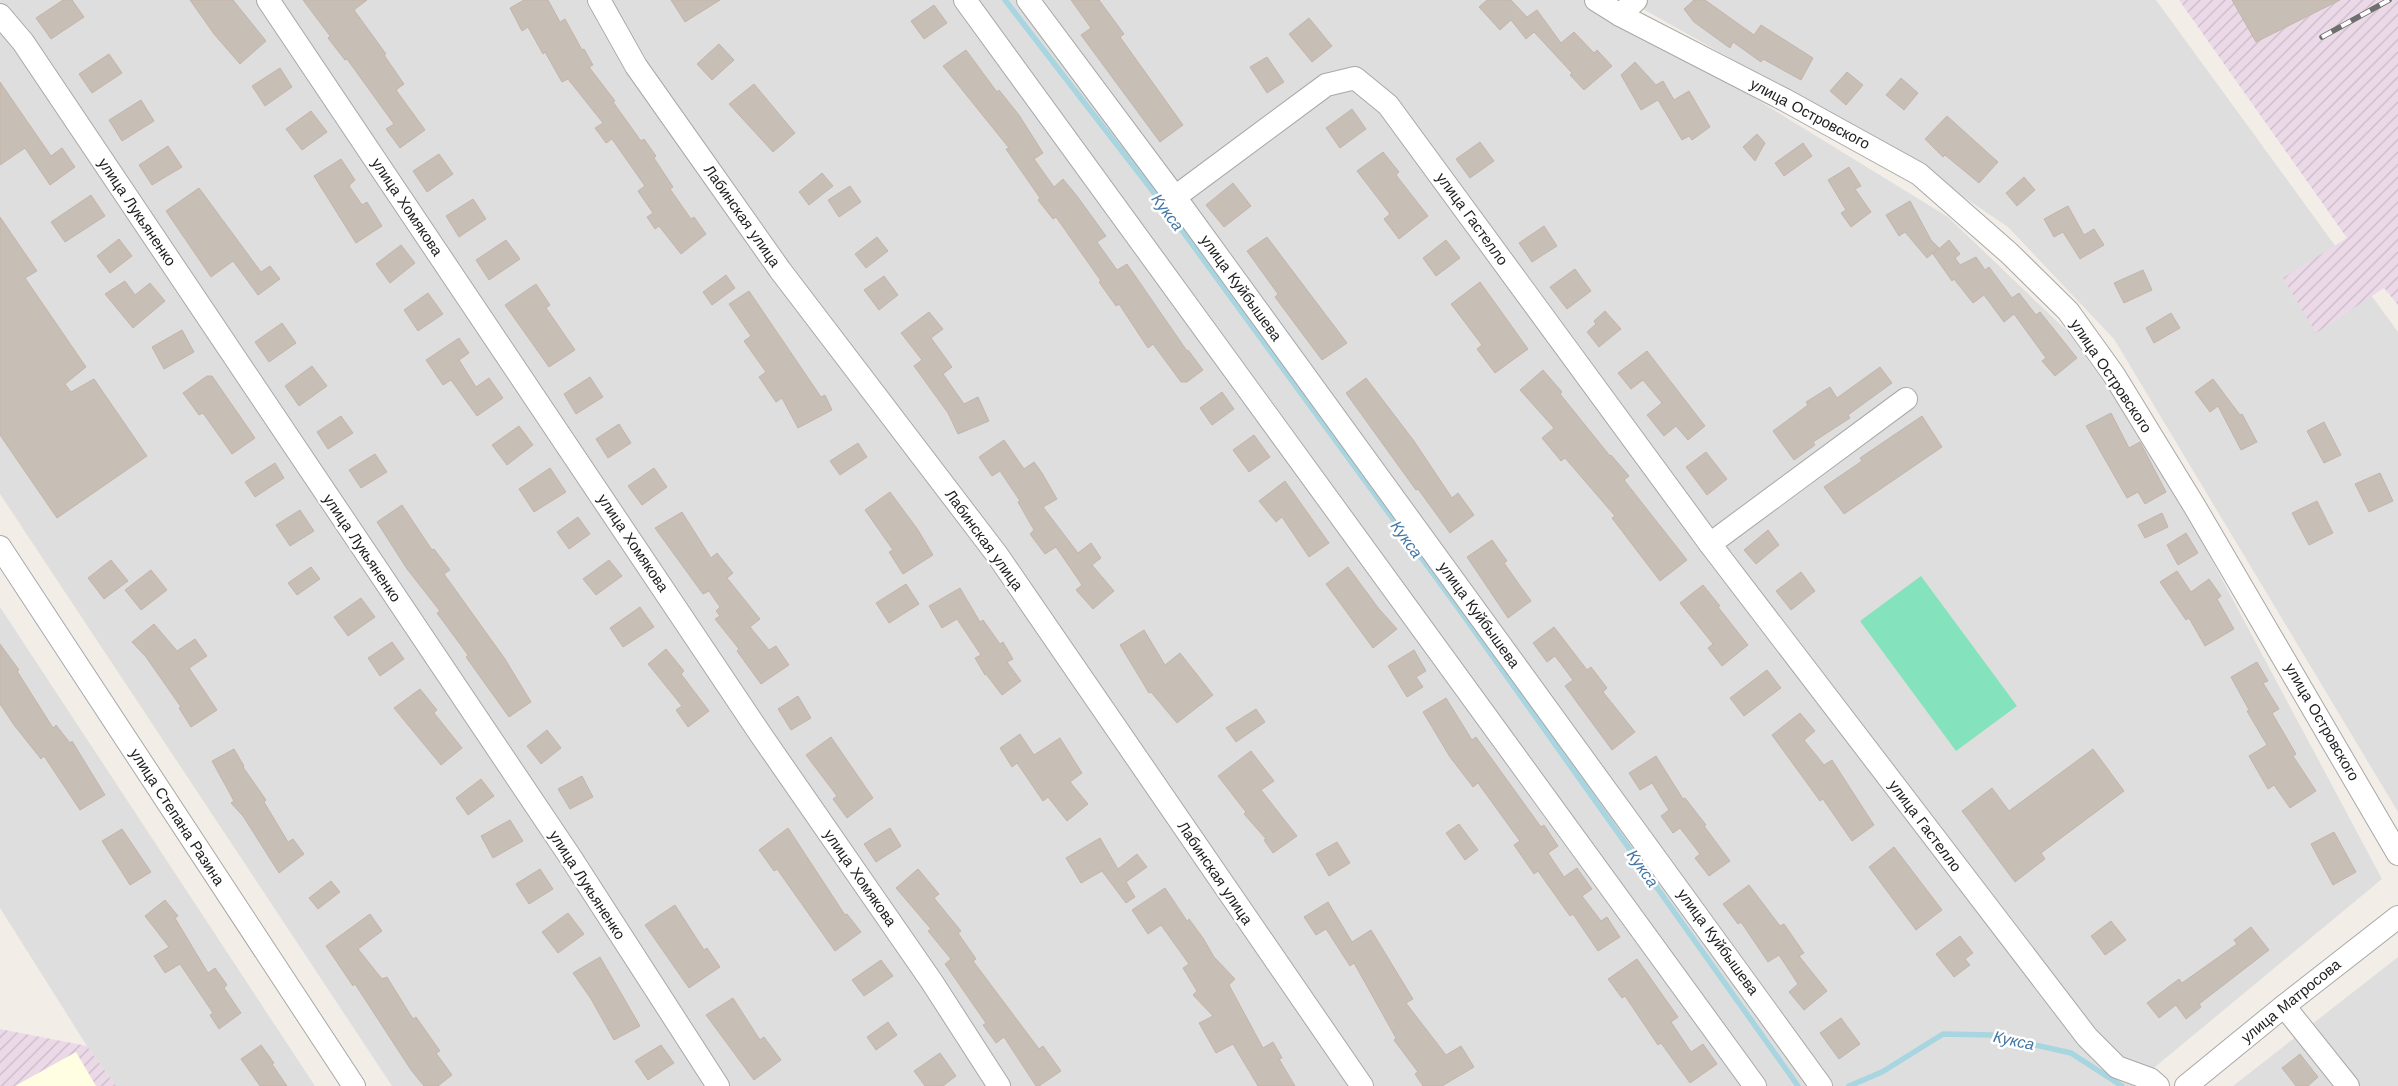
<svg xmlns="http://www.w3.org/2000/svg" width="2398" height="1086" font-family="'Work Sans',sans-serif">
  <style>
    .residential { fill: #dfdede }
    .industrial { fill: url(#industrial-furrows) }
    .education { fill: #fffee3 }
    .pitch { fill: #84e3bc }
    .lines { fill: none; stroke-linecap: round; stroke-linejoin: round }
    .stream { stroke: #a7d5e0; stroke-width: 5.5 }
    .building { fill: #c7beb6; stroke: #c4b4a9 }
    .minor-casing { stroke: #a8a8a8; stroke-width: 24 }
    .minor { stroke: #fff; stroke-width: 22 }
    .rail-casing { stroke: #6f6f6f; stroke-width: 5.5 }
    .rail { stroke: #fff; stroke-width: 4; stroke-dasharray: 11; stroke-linecap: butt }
    .labels { text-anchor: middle; stroke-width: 5; stroke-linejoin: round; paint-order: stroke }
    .street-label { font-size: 15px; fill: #212121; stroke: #fff }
    .water-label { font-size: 16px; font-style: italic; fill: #4377a5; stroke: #fff }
  </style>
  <defs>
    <pattern id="industrial-furrows" width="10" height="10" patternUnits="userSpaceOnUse" patternTransform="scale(1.25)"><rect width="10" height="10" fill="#ebd9e8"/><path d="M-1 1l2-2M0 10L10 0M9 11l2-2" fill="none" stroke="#c9bac7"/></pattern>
  </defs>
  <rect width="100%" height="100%" fill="#f2eee7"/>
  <g class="residential">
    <polygon points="0,0 1595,0 1948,217 2067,331 2153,450 2382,879 2132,1086 392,1086 0,494"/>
    <polygon points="1627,0 2156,0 2398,332 2398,812 2114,339 2008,227 1897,152"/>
    <polygon points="0,607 315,1086 116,1086 87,1046 0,908"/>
    <polygon points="2398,957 2398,1086 2233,1086"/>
  </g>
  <g class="industrial">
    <polygon points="2179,0 2398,0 2398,305 2384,288 2316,333 2283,278 2347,238"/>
    <polygon points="0,1029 87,1046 116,1086 0,1086"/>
  </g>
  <polygon class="education" points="76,1052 96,1086 15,1086"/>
  <polygon class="pitch" points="1921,576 2017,706 1956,751 1860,621"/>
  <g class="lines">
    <g class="stream">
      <polyline points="1005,0 1162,203 1461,612 1798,1086"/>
      <polyline points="1849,1086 1882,1072 1943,1034 1991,1035 2071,1053 2122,1086"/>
    </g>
  </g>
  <g class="building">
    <polygon points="63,0 72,0 84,17 51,39 36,18"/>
    <polygon points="190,0 233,0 266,41 240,64 214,34"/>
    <polygon points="303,0 367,0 354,10 386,54 384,55 404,84 396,90 425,130 400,148 386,129 394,124 347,59 345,60 328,38 330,36"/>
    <polygon points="524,0 548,0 560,22 565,19 582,50 584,49 593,65 589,67 615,101 613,102 641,141 644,139 656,156 654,158 673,187 670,189 691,219 694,217 706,234 681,254 659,226 655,229 647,217 653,213 638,191 645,186 612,139 606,143 595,128 603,123 568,79 562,82 545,52 543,54 528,27 522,31 510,8"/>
    <polygon points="671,0 720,0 685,22"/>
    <polygon points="1071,0 1099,0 1124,34 1120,37 1183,125 1160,142 1081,35 1091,28"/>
    <polygon points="1487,0 1511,0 1527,17 1537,10 1561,43 1574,32 1594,53 1597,50 1612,66 1584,90 1570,75 1572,73 1534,32 1526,39 1511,20 1500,30 1479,7"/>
    <polygon points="1694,0 1705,0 1754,35 1761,25 1813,58 1801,80 1763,59 1761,62 1733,42 1730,48 1694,22 1684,9"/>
    <polygon points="2232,0 2340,0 2256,42"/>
    <polygon points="934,5 947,23 924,39 911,21"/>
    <polygon points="1309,18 1332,46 1312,62 1289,34"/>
    <polygon points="719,44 734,60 712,80 697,64"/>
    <polygon points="966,50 997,92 999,90 1019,115 1043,153 1034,159 1054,187 1063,179 1077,196 1106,236 1097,242 1117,270 1127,264 1187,351 1188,350 1203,370 1187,382 1181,382 1153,344 1148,348 1119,304 1116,306 1099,282 1101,281 1056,217 1053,219 1038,200 1040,198 1006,149 1009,148 943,66"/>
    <polygon points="109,54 122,73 92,93 79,74"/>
    <polygon points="1267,57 1284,82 1267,93 1250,67"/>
    <polygon points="1635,62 1656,85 1663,81 1674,100 1689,91 1710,127 1692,140 1689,136 1682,140 1658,100 1641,110 1621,75"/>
    <polygon points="280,68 292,87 265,106 252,86"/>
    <polygon points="1847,72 1863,85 1846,105 1830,91"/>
    <polygon points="1901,78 1918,93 1904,110 1886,95"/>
    <polygon points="0,82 51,156 62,148 75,167 50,185 25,148 0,165"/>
    <polygon points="754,84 795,133 773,152 729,104"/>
    <polygon points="141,100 154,121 122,141 109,120"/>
    <polygon points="1352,109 1366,129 1340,148 1326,128"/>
    <polygon points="311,111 327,132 302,150 286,129"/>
    <polygon points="1947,116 1998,162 1979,183 1945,155 1943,157 1925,139"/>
    <polygon points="1757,134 1765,143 1755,161 1743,147"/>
    <polygon points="1480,142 1494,161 1470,178 1456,159"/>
    <polygon points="1803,143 1812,156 1784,176 1775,163"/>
    <polygon points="168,146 182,167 152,185 139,165"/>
    <polygon points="1383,152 1399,172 1396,175 1428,216 1399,239 1384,219 1390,214 1357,171"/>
    <polygon points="439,154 453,174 427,192 413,171"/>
    <polygon points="341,159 355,180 349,186 362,205 367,202 382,226 356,243 314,176"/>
    <polygon points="1849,167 1861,186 1855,189 1871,212 1851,227 1841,213 1846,210 1828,180"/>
    <polygon points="822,173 833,186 809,205 799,192"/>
    <polygon points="2024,177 2035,190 2017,206 2006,193"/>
    <polygon points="1233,183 1251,206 1224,227 1206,205"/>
    <polygon points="850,186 861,202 839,217 828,200"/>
    <polygon points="199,188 261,272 270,266 280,279 258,295 233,261 211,277 166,211"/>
    <polygon points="91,195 105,216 65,242 51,222"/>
    <polygon points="473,199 486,219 459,237 446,216"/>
    <polygon points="1910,201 1931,240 1939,248 1927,258 1905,232 1899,236 1886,215"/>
    <polygon points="2068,206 2084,235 2094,229 2104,245 2080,259 2063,232 2054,237 2044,219"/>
    <polygon points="0,217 37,271 25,278 86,367 65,384 71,392 94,379 147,456 57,518 0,435"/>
    <polygon points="1544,226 1557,246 1532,262 1519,243"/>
    <polygon points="877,237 888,251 866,268 855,254"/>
    <polygon points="1267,237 1347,343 1322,360 1275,297 1278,294 1247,251"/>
    <polygon points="119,239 132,256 110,273 97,256"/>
    <polygon points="506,240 520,259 489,280 476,260"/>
    <polygon points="1446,240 1460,258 1436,276 1423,258"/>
    <polygon points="1949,240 1960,254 1955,258 1960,265 1976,257 1985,270 1989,267 2012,298 2019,293 2036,315 2040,312 2077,358 2055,376 2042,361 2046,358 2014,314 2004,322 1984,295 1973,303 1954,279 1952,281 1933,254"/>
    <polygon points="401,245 415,263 390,283 376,264"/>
    <polygon points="1575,269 1591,291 1567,309 1550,287"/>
    <polygon points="2143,270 2152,290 2124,303 2114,283"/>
    <polygon points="726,275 735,288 712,305 703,292"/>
    <polygon points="884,276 898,295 879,310 864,290"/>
    <polygon points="125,281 135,295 150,283 165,301 133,328 105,294"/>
    <polygon points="1480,282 1528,349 1495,373 1477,349 1482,345 1451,304"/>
    <polygon points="536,284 550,305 546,308 575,350 549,367 505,305"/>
    <polygon points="749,291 821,397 825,395 832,410 798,428 782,398 776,402 759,377 766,372 744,341 751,336 729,304"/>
    <polygon points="428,293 443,314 418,331 404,310"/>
    <polygon points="1605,311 1621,329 1599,347 1587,332 1596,324 1594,321"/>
    <polygon points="929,312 943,329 931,338 952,367 943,374 964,404 978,397 989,421 958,434 948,413 914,366 922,360 901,333"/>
    <polygon points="2171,313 2180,328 2154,343 2146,328"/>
    <polygon points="282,323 296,343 269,362 255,342"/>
    <polygon points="182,330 194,352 164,369 152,347"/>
    <polygon points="459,338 469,353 459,360 476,387 489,378 503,398 477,416 451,380 443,385 426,360"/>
    <polygon points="1647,351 1705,426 1688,440 1676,426 1664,436 1647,415 1662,403 1643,380 1631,389 1618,373"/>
    <polygon points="312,366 327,386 299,406 285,386"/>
    <polygon points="1880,367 1892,383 1848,415 1850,418 1813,442 1815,445 1794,460 1773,431 1808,405 1806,402 1830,387 1837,398"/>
    <polygon points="1543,370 1562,392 1560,394 1610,456 1611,455 1629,476 1624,480 1687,560 1660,581 1612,518 1615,516 1565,458 1561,461 1542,438 1554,428 1520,390"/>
    <polygon points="207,376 212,376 255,438 232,454 203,413 199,415 183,393"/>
    <polygon points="590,377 603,397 576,414 564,394"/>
    <polygon points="1366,378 1414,441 1452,498 1458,493 1474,515 1450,533 1418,489 1416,490 1346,393"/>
    <polygon points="2213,379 2240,415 2242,414 2257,442 2241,450 2218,406 2210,412 2195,392"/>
    <polygon points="1222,392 1234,409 1212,425 1200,408"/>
    <polygon points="2111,413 2129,448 2140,442 2166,492 2145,504 2138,492 2127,498 2086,426"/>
    <polygon points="341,416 353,433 328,449 317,432"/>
    <polygon points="1922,416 1942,447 1844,514 1824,487 1862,461 1860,458"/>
    <polygon points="2324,422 2341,455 2324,463 2307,431"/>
    <polygon points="619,424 631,443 608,458 596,439"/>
    <polygon points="519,426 533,445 507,465 492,445"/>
    <polygon points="1254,435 1270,457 1249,472 1233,450"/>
    <polygon points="1004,440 1024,469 1034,462 1042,473 1057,499 1043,507 1078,553 1091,543 1101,558 1092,565 1114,591 1093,609 1076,590 1082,585 1056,547 1045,554 1030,534 1034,530 1018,502 1020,501 1000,471 992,476 979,457"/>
    <polygon points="858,443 867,457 840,475 830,461"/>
    <polygon points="1706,452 1727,479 1707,495 1686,467"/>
    <polygon points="375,454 387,472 361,488 349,470"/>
    <polygon points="275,463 284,478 255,497 245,482"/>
    <polygon points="550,468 566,492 534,512 519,489"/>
    <polygon points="654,468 667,487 642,505 628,486"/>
    <polygon points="2380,473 2393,501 2369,512 2355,484"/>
    <polygon points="1285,481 1329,543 1309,557 1282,517 1276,522 1259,501"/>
    <polygon points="890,492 918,530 933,555 903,574 889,552 893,550 865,510"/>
    <polygon points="2317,501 2333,533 2309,545 2292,513"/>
    <polygon points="402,505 432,550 434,549 450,570 444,574 505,659 531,702 509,717 466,657 468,655 437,613 440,611 407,569 377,522"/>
    <polygon points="300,510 314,531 290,546 276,525"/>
    <polygon points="682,512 711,558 717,553 733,573 727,578 760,619 750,627 769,650 776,646 789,665 761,684 737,651 739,649 715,619 720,616 716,611 720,607 709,591 703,594 655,528"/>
    <polygon points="2162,513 2168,527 2145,538 2138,525"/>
    <polygon points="578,517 590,534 569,549 557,532"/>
    <polygon points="1768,530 1779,545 1756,564 1744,550"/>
    <polygon points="2186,533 2198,553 2178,565 2167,545"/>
    <polygon points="1492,540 1507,561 1504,563 1531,601 1508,618 1467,557"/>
    <polygon points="111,560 128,581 104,599 88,578"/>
    <polygon points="609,560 622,576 596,595 583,579"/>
    <polygon points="311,567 320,579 297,595 288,583"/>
    <polygon points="1348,567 1379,609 1397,629 1373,648 1326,584"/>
    <polygon points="151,570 167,590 141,610 125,590"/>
    <polygon points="2177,571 2191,592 2209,579 2221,596 2217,599 2234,629 2205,646 2189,618 2186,620 2160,582"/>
    <polygon points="1801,572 1815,591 1791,610 1776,591"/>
    <polygon points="906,584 919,604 889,623 876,603"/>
    <polygon points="1703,585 1720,606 1718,607 1748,645 1722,666 1708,648 1713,644 1680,603"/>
    <polygon points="960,588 980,622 983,620 1000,644 1003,642 1013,659 1007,662 1021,681 1002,695 986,674 985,675 975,658 981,655 957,619 942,628 929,606"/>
    <polygon points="361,598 375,617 348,636 334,617"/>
    <polygon points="640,607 654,627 623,647 610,628"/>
    <polygon points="154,624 177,651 195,639 207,656 189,668 217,710 191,727 179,708 181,707 146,657 132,642"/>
    <polygon points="1554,627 1587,670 1591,667 1607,688 1603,692 1635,732 1612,750 1565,686 1573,680 1555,656 1547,662 1533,643"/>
    <polygon points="1144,630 1165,665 1180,653 1213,695 1177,723 1151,692 1149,693 1120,645"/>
    <polygon points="392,642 404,659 380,676 368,658"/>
    <polygon points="0,644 19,670 17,671 53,728 56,725 70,743 72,741 105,795 80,810 44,756 41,759 14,725 0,704"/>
    <polygon points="666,649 684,671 681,674 709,711 688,727 676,710 682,706 648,664"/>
    <polygon points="1414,650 1426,671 1416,677 1423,687 1407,697 1388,666"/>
    <polygon points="2257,662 2268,681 2263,683 2279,709 2272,713 2296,754 2293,756 2316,791 2290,808 2274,785 2268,789 2249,756 2267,745 2247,711 2249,710 2231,677"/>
    <polygon points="1767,670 1781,688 1744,716 1730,698"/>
    <polygon points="420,689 437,710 434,713 462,748 441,765 394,708"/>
    <polygon points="798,696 811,718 791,730 778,709"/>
    <polygon points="1446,698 1472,740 1476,737 1541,827 1544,825 1558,846 1548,853 1564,877 1577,868 1592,889 1582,896 1601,921 1607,917 1620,937 1598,951 1573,914 1570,916 1538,871 1534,874 1514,845 1520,841 1478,783 1473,787 1450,757 1423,712"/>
    <polygon points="1256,709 1265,722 1236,742 1226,728"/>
    <polygon points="1800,713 1815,731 1804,740 1824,765 1832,760 1874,825 1852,841 1823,799 1820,801 1772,735"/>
    <polygon points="547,730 561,748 541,764 527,746"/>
    <polygon points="1020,734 1034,755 1060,738 1082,773 1070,782 1088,804 1067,821 1048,797 1043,801 1017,763 1012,767 1000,748"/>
    <polygon points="831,737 873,798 847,818 833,799 837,796 806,755"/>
    <polygon points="234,749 244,766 243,767 266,800 264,802 288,842 293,839 304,854 279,873 243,816 231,803 234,801 212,761"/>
    <polygon points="2093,749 2124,791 2041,853 2045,859 2015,882 1962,811 1992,788 2009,811"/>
    <polygon points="1251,751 1274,781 1261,790 1297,836 1273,853 1264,840 1266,839 1244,814 1246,812 1218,776"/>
    <polygon points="1656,756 1683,799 1685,798 1706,825 1704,826 1730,861 1709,876 1695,858 1700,854 1680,828 1673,833 1661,816 1669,810 1652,783 1640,790 1629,773"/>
    <polygon points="582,776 593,797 570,809 558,789"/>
    <polygon points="481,779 494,796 468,815 456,798"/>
    <polygon points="510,820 523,841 493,858 481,836"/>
    <polygon points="1459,824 1478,850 1465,860 1446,833"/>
    <polygon points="788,828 845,915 847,914 861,932 835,951 777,869 774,871 759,850"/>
    <polygon points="890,828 901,846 876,862 864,844"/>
    <polygon points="122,829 151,872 130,885 102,841"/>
    <polygon points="2334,832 2356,872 2333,885 2311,844"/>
    <polygon points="1100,838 1118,869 1137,854 1147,867 1126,882 1135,897 1126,903 1102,871 1081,883 1066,858"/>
    <polygon points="1337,842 1350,863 1329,876 1316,854"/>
    <polygon points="1894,847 1942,910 1916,930 1869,867"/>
    <polygon points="540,869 553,889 529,904 516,884"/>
    <polygon points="918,869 939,894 934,898 961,931 958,933 976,959 973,961 1039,1049 1043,1046 1061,1071 1039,1086 1036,1086 1004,1037 996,1043 983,1025 986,1023 945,964 951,959 928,931 931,929 896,888"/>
    <polygon points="331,881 340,892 318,909 309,898"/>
    <polygon points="1749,885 1780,926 1784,924 1804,953 1799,956 1827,991 1804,1010 1789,992 1798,984 1779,955 1768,962 1741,922 1738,924 1723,904"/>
    <polygon points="1165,888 1187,921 1189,919 1203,938 1214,957 1235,979 1229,985 1263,1048 1273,1042 1282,1058 1279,1059 1295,1086 1258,1086 1233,1044 1216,1053 1199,1023 1213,1016 1193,995 1197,991 1183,968 1189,964 1161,925 1148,934 1132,910"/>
    <polygon points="165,900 178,916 175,918 208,973 215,968 227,985 224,988 241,1013 219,1029 210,1015 213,1013 180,964 165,973 154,956 169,947 145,916"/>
    <polygon points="1328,902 1352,942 1371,930 1413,999 1406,1003 1446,1055 1461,1046 1474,1067 1442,1086 1423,1086 1415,1074 1418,1072 1394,1040 1396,1038 1354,963 1350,966 1326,929 1316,935 1304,917"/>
    <polygon points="675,905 704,950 707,948 720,967 689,988 645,925"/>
    <polygon points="568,913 584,934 558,953 542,932"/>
    <polygon points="370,914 382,931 358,949 382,979 387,977 413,1019 416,1017 440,1051 436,1053 452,1075 438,1086 424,1086 411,1070 355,984 353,986 326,946"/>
    <polygon points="2111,921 2126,940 2105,955 2091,936"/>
    <polygon points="2251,927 2269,950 2199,1004 2201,1007 2186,1019 2176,1005 2159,1018 2147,1003 2179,979 2182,983 2237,944 2234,940"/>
    <polygon points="1960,936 1973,953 1965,959 1970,965 1954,977 1936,954"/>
    <polygon points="600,957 640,1026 614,1040 591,999 573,973"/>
    <polygon points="1637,959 1678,1017 1671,1022 1691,1052 1703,1044 1717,1064 1690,1083 1661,1043 1658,1045 1625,996 1622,998 1608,979"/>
    <polygon points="881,960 893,976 864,996 852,980"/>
    <polygon points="733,998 760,1040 764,1037 781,1060 754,1080 706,1015"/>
    <polygon points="1841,1018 1860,1044 1839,1059 1820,1033"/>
    <polygon points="888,1022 897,1035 876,1050 867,1037"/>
    <polygon points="261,1045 274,1063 272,1064 287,1086 260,1086 241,1059"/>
    <polygon points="661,1045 674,1063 648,1080 635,1061"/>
    <polygon points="940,1053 956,1076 943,1086 925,1086 914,1071"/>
    <polygon points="2300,1054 2318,1077 2308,1086 2296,1086 2282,1068"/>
  </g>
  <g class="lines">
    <defs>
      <g id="minor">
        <polyline points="268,0 761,735 932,982 999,1086"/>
        <polyline points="599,0 636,66 780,270 998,556 1362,1086"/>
        <polyline points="965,0 1755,1086"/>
        <polyline points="1028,0 1175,197 1821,1086"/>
        <polyline points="1596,0 1620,15 1785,100 1919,174 2009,253 2068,311 2114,375 2195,507 2398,854"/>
        <polyline points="0,15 23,42 571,858 718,1086"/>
        <polyline points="1620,15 1636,0"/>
        <polyline points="1175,197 1326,85 1355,78 1388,105 1710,544 2087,1037 2117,1067 2150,1079 2158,1086"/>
        <polyline points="1710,544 1906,399"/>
        <polyline points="0,547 354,1086"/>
        <polyline points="2284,1006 2348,1086"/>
        <polyline points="2186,1086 2284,1006 2398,917"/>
      </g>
    </defs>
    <use href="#minor" class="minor-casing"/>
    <use href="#minor" class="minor"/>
    <defs>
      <polyline id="rail" points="2322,37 2389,0"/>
    </defs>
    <use href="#rail" class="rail-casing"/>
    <use href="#rail" class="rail"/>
  </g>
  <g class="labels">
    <g class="street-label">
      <text transform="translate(1810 114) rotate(28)" y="5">улица Островского</text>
      <text transform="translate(407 207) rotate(56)" y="5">улица Хомякова</text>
      <text transform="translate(137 212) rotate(56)" y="5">улица Лукьяненко</text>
      <text transform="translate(742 216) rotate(55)" y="5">Лабинская улица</text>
      <text transform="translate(1472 219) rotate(54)" y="5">улица Гастелло</text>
      <text transform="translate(1241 288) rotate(54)" y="5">улица Куйбышева</text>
      <text transform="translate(2111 376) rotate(56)" y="5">улица Островского</text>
      <text transform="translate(984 540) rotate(54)" y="5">Лабинская улица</text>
      <text transform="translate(633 543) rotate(56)" y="5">улица Хомякова</text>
      <text transform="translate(362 548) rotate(56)" y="5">улица Лукьяненко</text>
      <text transform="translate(1479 615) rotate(54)" y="5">улица Куйбышева</text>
      <text transform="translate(2322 722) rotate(60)" y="5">улица Островского</text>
      <text transform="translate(177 817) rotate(57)" y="5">улица Степана Разина</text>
      <text transform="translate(1925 826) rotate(53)" y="5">улица Гастелло</text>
      <text transform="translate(1215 873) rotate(56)" y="5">Лабинская улица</text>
      <text transform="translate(860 878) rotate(55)" y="5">улица Хомякова</text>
      <text transform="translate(587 885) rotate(57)" y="5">улица Лукьяненко</text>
      <text transform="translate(1718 942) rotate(54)" y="5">улица Куйбышева</text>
      <text transform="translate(2291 1001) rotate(-39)" y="5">улица Матросова</text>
    </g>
    <g class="water-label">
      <text transform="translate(1168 212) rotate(53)" y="6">Кукса</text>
      <text transform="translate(1407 539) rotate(54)" y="6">Кукса</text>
      <text transform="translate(1643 868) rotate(55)" y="6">Кукса</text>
      <text transform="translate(2014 1040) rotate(12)" y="6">Кукса</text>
    </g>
  </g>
</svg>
